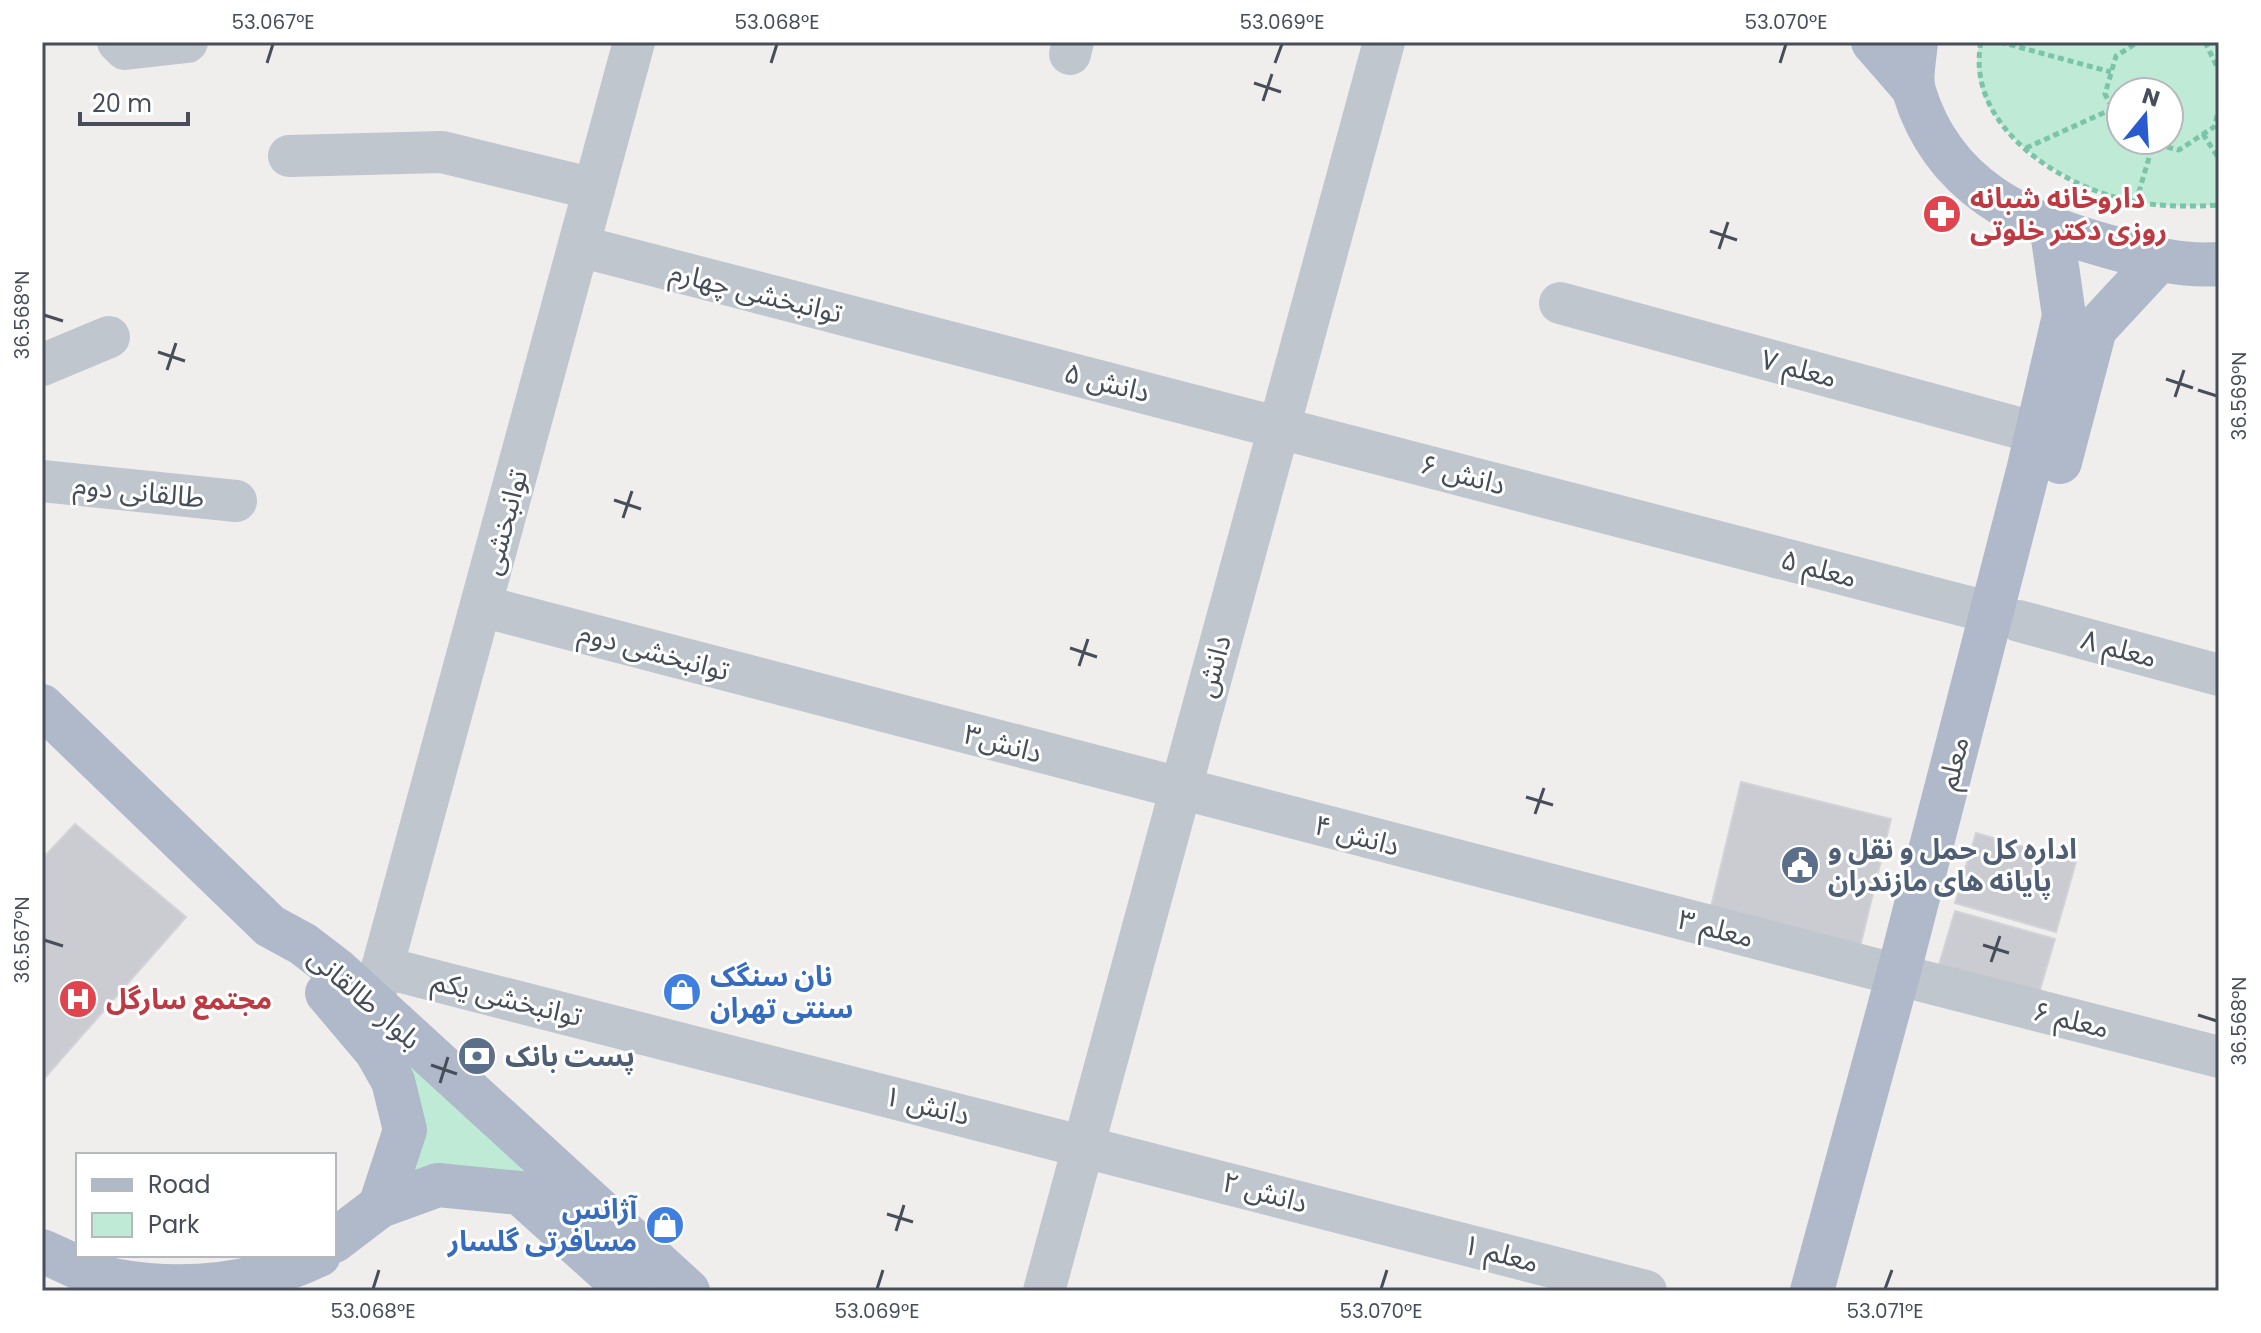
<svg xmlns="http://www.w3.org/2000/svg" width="2261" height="1333" font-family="Poppins,'Noto Sans Arabic',sans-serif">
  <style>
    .green { fill: #bfead5; fill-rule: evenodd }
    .building { fill: #caccd2; stroke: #d2d3d8; stroke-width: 2 }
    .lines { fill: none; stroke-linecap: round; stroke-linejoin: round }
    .path { stroke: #7ac5aa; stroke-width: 5; stroke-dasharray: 6 4; stroke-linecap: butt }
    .minor { stroke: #bfc6ce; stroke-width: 42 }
    .major { stroke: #afb9ca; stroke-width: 44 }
    .ticks { fill: none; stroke: #474e59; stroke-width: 3 }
    .labels { text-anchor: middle; stroke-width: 6; stroke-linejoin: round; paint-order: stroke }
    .health-label { font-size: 28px; font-weight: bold; fill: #be3a42; stroke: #fff; text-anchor: start }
    .street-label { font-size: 28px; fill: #474e59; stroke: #fff }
    .service-label { font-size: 28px; font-weight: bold; fill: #4e5e75; stroke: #fff; text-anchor: start }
    .shop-label { font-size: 28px; font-weight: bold; fill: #366cbe; stroke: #fff; text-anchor: start }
    .neatline { fill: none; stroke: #474e59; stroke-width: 3 }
    .ticks-label { font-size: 20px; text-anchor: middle; fill: #474e59 }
  </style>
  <rect width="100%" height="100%" fill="#f0eeed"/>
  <g class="green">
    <path d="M1980 42H2219V205C2187 207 2153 207 2122 199 2058 182 1959 120 1980 42ZM2121 92H2169V140H2121Z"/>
    <polygon points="330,969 680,1291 644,1291 526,1184 399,1181 413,1137"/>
  </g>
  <g class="building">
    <polygon points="1741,782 1891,819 1860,947 1710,911"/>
    <polygon points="75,824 186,917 42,1081 42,859"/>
    <polygon points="1976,833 2076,862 2056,932 1955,903"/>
    <polygon points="1955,911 2055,939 2036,1003 1936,975"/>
  </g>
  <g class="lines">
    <g class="path">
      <path d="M1981 42C1965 122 2053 182 2122 199 2153 207 2187 207 2219 205"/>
      <polyline points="2000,42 2111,72"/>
      <polyline points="2205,42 2219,71"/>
      <polyline points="2121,125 2105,94 2116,56 2138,42"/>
      <polyline points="2203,134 2219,159"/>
      <polyline points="2138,140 2179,150 2214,127 2219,109"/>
      <polyline points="2026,148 2112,109"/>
      <polyline points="2136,202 2153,144"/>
    </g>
    <g class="minor">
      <polyline points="118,42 125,49 187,42"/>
      <polyline points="1070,54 1073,42"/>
      <polyline points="289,156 442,152 594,189"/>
      <polyline points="579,246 1992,613"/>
      <polyline points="1560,303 2037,433"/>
      <polyline points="42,365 109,337"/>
      <polyline points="42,481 236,501"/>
      <polyline points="481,606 1898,975"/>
      <polyline points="2019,621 2219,675"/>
      <polyline points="382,967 1646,1291"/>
      <polyline points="1922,981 2219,1057"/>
      <polyline points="375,994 634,42"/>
      <polyline points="1044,1291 1384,42"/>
    </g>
    <g class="major">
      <polyline points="1873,42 1913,88"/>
      <path d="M1916 42C1915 56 1910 77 1914 91 1943 187 2022 223 2110 247 2146 257 2182 267 2219 264"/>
      <polyline points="2060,462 2095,329 2159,260"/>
      <polyline points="42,706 270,926 303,944 337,970 688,1291"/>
      <polyline points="327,993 376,1051 393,1081 405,1130 380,1206"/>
      <polyline points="334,1241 380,1206 438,1185 520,1193 629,1291"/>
      <path d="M42 1251C66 1261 93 1277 118 1281 185 1293 257 1285 319 1255"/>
      <polyline points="1812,1291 1898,975 2029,467 2064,316 2052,231"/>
    </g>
  </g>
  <path class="ticks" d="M267 63 273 44M771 63 777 44M1275 63 1282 44M1780 63 1786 44M1254 83 1281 92M1263 101 1272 74M1710 231 1737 240M1719 249 1728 222M44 315 63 321M158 352 185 361M167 370 176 343M2166 379 2193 388M2198 390 2217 396M2175 397 2184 370M614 500 641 509M623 518 632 491M1070 648 1097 657M1079 666 1088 639M1526 797 1553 805M1535 814 1544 788M44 940 63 946M1983 945 2009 953M1991 962 2000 936M2198 1015 2217 1021M431 1065 457 1074M440 1083 448 1057M887 1214 913 1222M896 1231 904 1205M373 1289 379 1270M877 1289 883 1270M1381 1289 1387 1270M1885 1289 1892 1270"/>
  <defs>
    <symbol id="pharmacy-disc" viewBox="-11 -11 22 22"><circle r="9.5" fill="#e0444e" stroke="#fff"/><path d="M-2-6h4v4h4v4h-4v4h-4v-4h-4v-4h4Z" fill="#fff"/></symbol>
    <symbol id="civic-disc" viewBox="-11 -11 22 22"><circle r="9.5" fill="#5c6f8a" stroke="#fff"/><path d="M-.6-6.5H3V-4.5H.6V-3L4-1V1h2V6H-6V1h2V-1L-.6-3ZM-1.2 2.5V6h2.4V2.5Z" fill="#fff"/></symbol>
    <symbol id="shop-disc" viewBox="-11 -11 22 22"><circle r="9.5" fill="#3f7fe0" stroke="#fff"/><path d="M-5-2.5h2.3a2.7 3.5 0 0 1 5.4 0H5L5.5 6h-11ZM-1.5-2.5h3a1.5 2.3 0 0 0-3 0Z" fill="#fff"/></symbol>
    <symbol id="hospital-disc" viewBox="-11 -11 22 22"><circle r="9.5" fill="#e0444e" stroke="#fff"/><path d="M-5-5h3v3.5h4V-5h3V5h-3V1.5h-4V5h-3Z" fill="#fff"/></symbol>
    <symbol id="bank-disc" viewBox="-11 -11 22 22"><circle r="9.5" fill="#5c6f8a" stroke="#fff"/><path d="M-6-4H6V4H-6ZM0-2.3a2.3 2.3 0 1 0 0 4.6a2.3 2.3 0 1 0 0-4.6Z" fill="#fff"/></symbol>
  </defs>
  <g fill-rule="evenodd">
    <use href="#pharmacy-disc" x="1920" y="192" width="44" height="44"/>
    <use href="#civic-disc" x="1778" y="843" width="44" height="44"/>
    <use href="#shop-disc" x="660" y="970" width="44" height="44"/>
    <use href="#hospital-disc" x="56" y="977" width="44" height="44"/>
    <use href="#bank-disc" x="455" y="1034" width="44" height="44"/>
    <use href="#shop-disc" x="643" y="1203" width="44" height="44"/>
  </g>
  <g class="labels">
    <g class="health-label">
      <text x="1970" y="208">داروخانه شبانه<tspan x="1970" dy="32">روزی دکتر خلوتی</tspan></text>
      <text x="106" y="1009">مجتمع سارگل</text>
    </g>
    <g class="street-label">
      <text transform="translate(756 292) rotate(14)" y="10">توانبخشی چهارم</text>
      <text transform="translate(1799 368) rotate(15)" y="10">معلم ٧</text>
      <text transform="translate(1107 382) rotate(14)" y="10">دانش ۵</text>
      <text transform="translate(1463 474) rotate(15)" y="10">دانش ۶</text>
      <text transform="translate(139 491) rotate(6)" y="10">طالقانی دوم</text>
      <text transform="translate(504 522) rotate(-75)" y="10">توانبخشی</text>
      <text transform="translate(1819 568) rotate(15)" y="10">معلم ۵</text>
      <text transform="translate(2119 648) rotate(15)" y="10">معلم ۸</text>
      <text transform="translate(654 651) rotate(15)" y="10">توانبخشی دوم</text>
      <text transform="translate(1213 666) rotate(-74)" y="10">دانش</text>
      <text transform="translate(1003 743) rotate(15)" y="10">دانش٣</text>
      <text transform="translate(1953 763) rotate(-76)" y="10">معلم</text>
      <text transform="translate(1357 835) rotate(15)" y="10">دانش ۴</text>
      <text transform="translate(1716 928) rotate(15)" y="10">معلم ۳</text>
      <text transform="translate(365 998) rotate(41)" y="10">بلوار طالقانی</text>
      <text transform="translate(507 998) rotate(14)" y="10">توانبخشی یکم</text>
      <text transform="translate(2071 1019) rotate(14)" y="10">معلم ۶</text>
      <text transform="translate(927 1105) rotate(14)" y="10">دانش ١</text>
      <text transform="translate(1265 1192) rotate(15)" y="10">دانش ٢</text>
      <text transform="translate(1501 1253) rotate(15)" y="10">معلم ١</text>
    </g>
    <g class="service-label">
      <text x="1828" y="859">اداره کل حمل و نقل و<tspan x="1828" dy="32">پایانه های مازندران</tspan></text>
      <text x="505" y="1066">پست بانک</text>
    </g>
    <g class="shop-label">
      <text x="710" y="986">نان سنگک<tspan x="710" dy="32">سنتی تهران</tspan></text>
      <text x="637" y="1219" text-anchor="end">آژانس<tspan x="637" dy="32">مسافرتی گلسار</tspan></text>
    </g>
  </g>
  <rect width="2261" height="1333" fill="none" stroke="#ffffff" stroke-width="88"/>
  <rect x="76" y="1153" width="260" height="104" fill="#ffffff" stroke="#b5b8bd" stroke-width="2"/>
  <rect x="92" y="1179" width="40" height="12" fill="#afb9ca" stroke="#b5b8bd" stroke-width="2"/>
  <text x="148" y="1193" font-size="24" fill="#474e59">Road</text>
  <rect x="92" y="1213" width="40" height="24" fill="#bfead5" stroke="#b5b8bd" stroke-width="2"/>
  <text x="148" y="1233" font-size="24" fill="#474e59">Park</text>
  <g transform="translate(2145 116) rotate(18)"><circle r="38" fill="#ffffff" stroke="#b5b8bd" stroke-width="2"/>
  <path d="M0-6L14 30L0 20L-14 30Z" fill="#285bcf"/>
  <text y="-12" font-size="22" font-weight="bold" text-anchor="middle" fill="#474e59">N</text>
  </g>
  <path d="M80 112v12h108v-12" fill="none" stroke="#474e59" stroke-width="4"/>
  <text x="92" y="112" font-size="24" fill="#474e59" stroke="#ffffff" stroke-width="6" paint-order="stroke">20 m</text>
  <rect x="44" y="44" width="2173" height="1245" class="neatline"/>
  <g class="ticks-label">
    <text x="273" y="29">53.067°E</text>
    <text x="777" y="29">53.068°E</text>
    <text x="1282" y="29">53.069°E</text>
    <text x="1786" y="29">53.070°E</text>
    <text transform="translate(22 315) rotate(-90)" y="7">36.568°N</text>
    <text transform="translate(2239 396) rotate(-90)" y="7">36.569°N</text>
    <text transform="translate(22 940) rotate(-90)" y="7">36.567°N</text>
    <text transform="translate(2239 1021) rotate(-90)" y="7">36.568°N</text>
    <text x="373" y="1318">53.068°E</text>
    <text x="877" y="1318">53.069°E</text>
    <text x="1381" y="1318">53.070°E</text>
    <text x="1885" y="1318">53.071°E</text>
  </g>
</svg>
